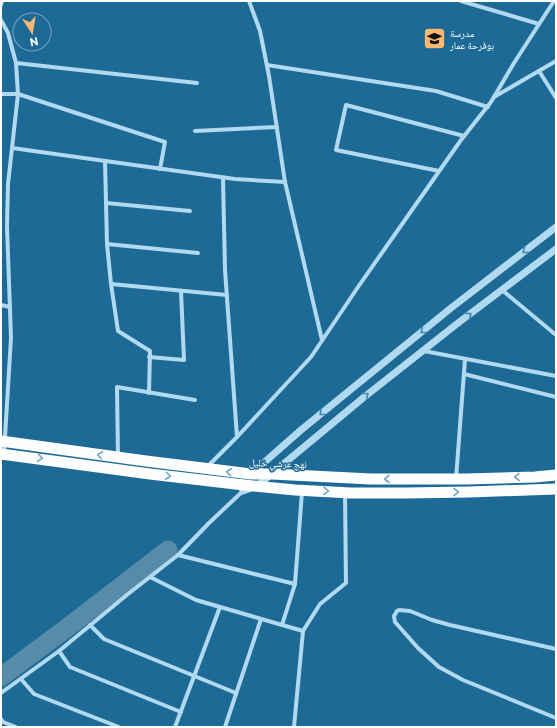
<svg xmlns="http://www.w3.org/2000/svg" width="557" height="728" font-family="Commissioner,'Noto Naskh Arabic',sans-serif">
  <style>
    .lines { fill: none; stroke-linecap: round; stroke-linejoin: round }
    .river { stroke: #578ba8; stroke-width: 19 }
    .minor { stroke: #b1d9ef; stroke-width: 4 }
    .tertiary { stroke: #b1d9ef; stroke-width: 7 }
    .trunk { stroke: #fcfeff; stroke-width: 11 }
    .oneway { stroke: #4286ac }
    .oneway2 { stroke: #76a5c0 }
    .labels { text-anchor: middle; stroke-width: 3; stroke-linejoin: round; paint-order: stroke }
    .poi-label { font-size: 10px; fill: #fff; stroke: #1d6a96; text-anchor: start }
    .street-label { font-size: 10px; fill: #fff; stroke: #1d6a96 }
  </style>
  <rect width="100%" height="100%" fill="#1d6a96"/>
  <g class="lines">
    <polyline class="river" points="1,677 68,627 168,550"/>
    <g class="minor">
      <polyline points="249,1 260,31 269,76 285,182 322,340"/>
      <polyline points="461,1 539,24"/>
      <polyline points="1,5 2,1"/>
      <polyline points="1,20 8,33 16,63 18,94 8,184 7,226 11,338 4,453"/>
      <polyline points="16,63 197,83"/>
      <polyline points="267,65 436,91 488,107"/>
      <polyline points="539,71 556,98"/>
      <polyline points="1,94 18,94 165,142 160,169"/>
      <polyline points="494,97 556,61"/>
      <polyline points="195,131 277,127"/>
      <polyline points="12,148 235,179 285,182"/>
      <polyline points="105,161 107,244 111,284 118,331 150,351 149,393"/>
      <polyline points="439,171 336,150 346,105 464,136"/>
      <polyline points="223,178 225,270 237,437"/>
      <polyline points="106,203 190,211"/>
      <polyline points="107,244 198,253"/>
      <polyline points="111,284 227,295"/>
      <polyline points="502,290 556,335"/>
      <polyline points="1,305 10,307"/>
      <polyline points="424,351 556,376"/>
      <polyline points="149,357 184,360 181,291"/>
      <polyline points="464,374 556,397"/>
      <polyline points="118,457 117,387 195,400"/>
      <polyline points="208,466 237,437 311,357 358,287 461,140 491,102 514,63 554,1"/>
      <polyline points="456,479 465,359"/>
      <polyline points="178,555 295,584"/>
      <polyline points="150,577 196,600 303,631"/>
      <polyline points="90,625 104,639 236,693"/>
      <polyline points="282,625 295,584 302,492"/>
      <polyline points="556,649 450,625 432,620 410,611 399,610 397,611 394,616 395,622 418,648 439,667 463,680 556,718"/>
      <polyline points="59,651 70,667 181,712"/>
      <polyline points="21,679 34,694 119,727"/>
      <polyline points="1,693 59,651 128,594 178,555 209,523 243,491"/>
      <polyline points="1,719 3,722 16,727"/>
      <polyline points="175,727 220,607"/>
      <polyline points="225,727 261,619"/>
      <polyline points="294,727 303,631 320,604 346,583 345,493"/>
    </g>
    <g class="tertiary">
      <polyline points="251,474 301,430 451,308 556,227"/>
      <polyline points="242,483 241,485 243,491 257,486 363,398 458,323 556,249"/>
    </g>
    <g class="trunk">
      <polyline points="1,441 146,461 251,474 272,474 371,479 467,479 535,477 556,475"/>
      <polyline points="1,454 150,474 244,485 295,490 351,493 405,493 469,492 556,489"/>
    </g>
  </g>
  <defs><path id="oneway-chevron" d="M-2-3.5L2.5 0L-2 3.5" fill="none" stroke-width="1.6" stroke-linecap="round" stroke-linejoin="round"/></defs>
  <g class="oneway">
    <use href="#oneway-chevron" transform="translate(525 251) rotate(142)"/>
    <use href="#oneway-chevron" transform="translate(469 315) rotate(-37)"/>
    <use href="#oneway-chevron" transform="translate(423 331) rotate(141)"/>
    <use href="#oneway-chevron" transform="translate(366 395) rotate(-38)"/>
    <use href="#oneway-chevron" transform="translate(322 413) rotate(141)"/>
  </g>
  <g class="oneway2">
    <use href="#oneway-chevron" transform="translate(100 455) rotate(-172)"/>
    <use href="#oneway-chevron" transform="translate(40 458) rotate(8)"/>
    <use href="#oneway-chevron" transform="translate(229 472) rotate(-174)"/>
    <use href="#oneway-chevron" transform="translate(168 476) rotate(7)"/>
    <use href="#oneway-chevron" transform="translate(517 477) rotate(178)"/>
    <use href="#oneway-chevron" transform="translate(387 479) rotate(180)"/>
    <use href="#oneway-chevron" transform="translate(326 491) rotate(3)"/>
    <use href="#oneway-chevron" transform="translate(456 492) rotate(-1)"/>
  </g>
  <defs>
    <symbol id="school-square" viewBox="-11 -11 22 22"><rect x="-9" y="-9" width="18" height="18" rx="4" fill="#ffb96f" stroke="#1d6a96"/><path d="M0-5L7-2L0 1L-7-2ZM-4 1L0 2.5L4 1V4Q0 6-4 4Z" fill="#111"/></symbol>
  </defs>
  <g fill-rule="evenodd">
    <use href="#school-square" x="422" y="26" width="25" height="25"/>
  </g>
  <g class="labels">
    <g class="poi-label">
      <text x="450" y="37">مدرسة<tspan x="450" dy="12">بوفرحة عمار</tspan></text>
    </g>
    <g class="street-label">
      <text transform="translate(278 463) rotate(2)" y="4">نهج عرشي خليل</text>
    </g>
  </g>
  <rect width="557" height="728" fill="none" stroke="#ffffff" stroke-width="4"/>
  <g transform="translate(32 32) rotate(168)"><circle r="19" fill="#1d6a96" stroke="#77a6c0"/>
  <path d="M0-3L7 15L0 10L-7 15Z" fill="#ffb96f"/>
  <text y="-6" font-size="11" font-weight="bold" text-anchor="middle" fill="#ffffff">N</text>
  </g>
</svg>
